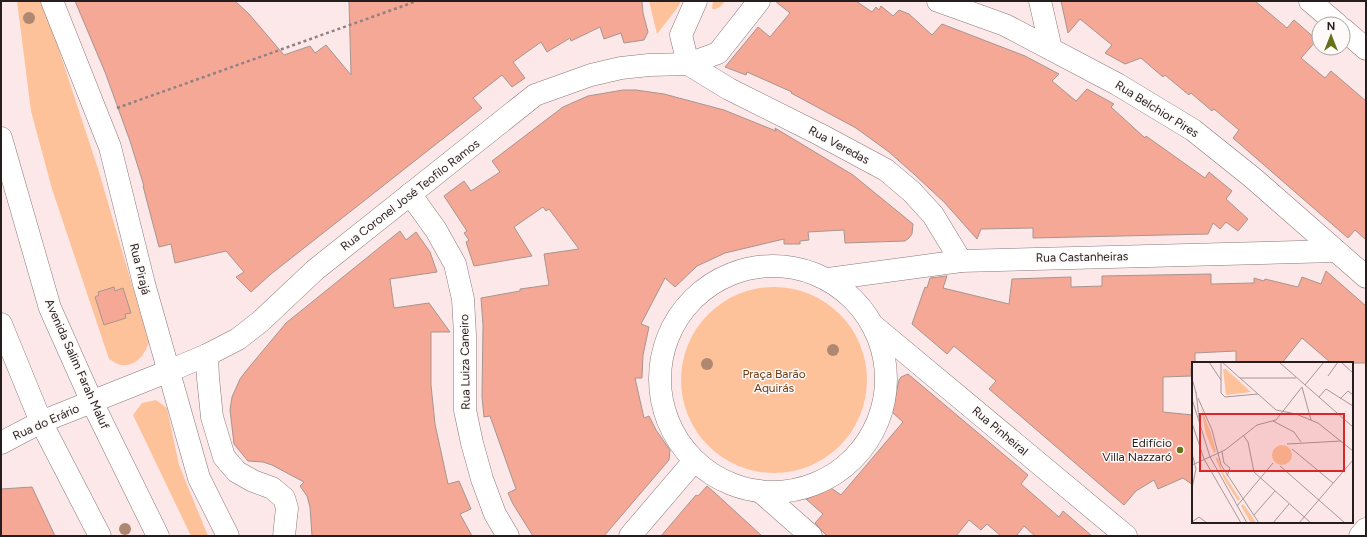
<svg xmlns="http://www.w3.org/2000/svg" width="1367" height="537" font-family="Figtree,sans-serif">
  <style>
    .green { fill: #fec29b }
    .building { fill: #f5a895; stroke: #a79590 }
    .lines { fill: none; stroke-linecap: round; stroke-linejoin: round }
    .minor-casing { stroke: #8a7879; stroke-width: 23 }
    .tertiary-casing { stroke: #8a7879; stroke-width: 23 }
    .secondary-casing { stroke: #8a7879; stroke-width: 23 }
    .trunk-casing { stroke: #8a7879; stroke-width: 23 }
    .path { stroke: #908283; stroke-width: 2.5; stroke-dasharray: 3 3; stroke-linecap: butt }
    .minor { stroke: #fff; stroke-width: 22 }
    .tertiary { stroke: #fff; stroke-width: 22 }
    .secondary { stroke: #fff; stroke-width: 22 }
    .trunk { stroke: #fff; stroke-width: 22 }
    .tree { fill: #ae8871 }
    .poi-dot { fill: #65711b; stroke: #fefafa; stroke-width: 1.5 }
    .labels { text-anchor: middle; stroke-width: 3; stroke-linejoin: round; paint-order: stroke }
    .street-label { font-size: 12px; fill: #251d1e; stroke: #fefafa }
    .park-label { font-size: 12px; fill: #6d390f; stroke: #fefafa }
    .poi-label { font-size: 12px; fill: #251d1e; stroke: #fefafa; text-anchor: end }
    .inset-road { fill: none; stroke: #a79798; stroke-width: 1 }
    .view { fill: #d62828; fill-opacity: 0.15; stroke: #d62828; stroke-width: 2 }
    .inset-edge { fill: none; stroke: #251d1e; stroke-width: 2 }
  </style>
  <rect width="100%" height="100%" fill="#fde8e9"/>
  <g class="green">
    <path d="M17 1H43L99 172 149 343C144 355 136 367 121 365 117 364 113 361 109 359L52 189 31 111Z"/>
    <polygon points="649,1 681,1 678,7 657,34"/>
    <path d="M713 1H725C722 5 718 10 712 9Z"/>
    <circle cx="774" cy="380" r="93"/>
    <polygon points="156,400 167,408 179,465 208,536 191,536 133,415 142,403"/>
  </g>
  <g class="building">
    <polygon points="75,1 235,1 249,14 284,55 310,46 315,53 326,45 351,75 349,1 642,1 643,13 648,32 644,40 624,43 621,33 604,39 600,27 571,41 570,38 547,52 541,42 513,62 525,78 512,87 502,75 473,98 482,108 271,274 251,292 236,277 244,272 226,251 175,263 171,244 159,247 143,186 144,186 130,141 105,72"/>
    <polygon points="775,1 856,1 872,12 876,7 879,10 881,6 893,16 899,10 909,14 932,35 942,24 1025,56 1059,74 1052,81 1076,101 1087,89 1114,104 1111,107 1145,138 1146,136 1205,178 1209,172 1232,191 1226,199 1248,219 1238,231 1226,222 1220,229 1213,223 1208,234 1033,238 1033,228 981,229 977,239 944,202 915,175 889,152 856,128 791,93 792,92 747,72 746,75 725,67 758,27 770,37 790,13"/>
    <polygon points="1061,1 1255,1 1287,28 1294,20 1317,40 1301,58 1325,78 1331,71 1366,101 1366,240 1355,230 1348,238 1233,138 1239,130 1214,109 1212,111 1191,93 1189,95 1165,75 1163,77 1141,58 1125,64 1105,53 1112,45 1080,19 1068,33"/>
    <polygon points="623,90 636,90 664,94 724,110 776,131 775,128 853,175 913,224 912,234 909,238 905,241 845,243 844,230 808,232 809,240 800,241 800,244 784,244 784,239 725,253 697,266 675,287 665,278 641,324 649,327 643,355 642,378 635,378 644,418 649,416 656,430 670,450 669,460 604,536 533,536 513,504 508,493 516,489 490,416 484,417 482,397 483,325 481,298 520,291 520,289 549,285 544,254 579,249 549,209 546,211 543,207 514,227 532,256 474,266 466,242 469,240 464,233 467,231 444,196 464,181 471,191 500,172 492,161 563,107 588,96"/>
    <polygon points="400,231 406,240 416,232 430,252 437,272 390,279 394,308 429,303 450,332 431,332 431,385 435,424 448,484 459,481 471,509 460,514 472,536 312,536 310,507 307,496 300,486 304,482 272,465 263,462 248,461 234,444 230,410 232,397 240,379 246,371 286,323"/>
    <polygon points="1326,271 1366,306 1366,363 1331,363 1302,338 1282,363 1236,363 1236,351 1195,353 1195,363 1193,363 1193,368 1191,368 1191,376 1163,377 1163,412 1193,415 1193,485 1183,478 1158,489 1154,480 1136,491 1124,505 989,389 996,381 954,346 947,354 912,324 925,287 927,288 930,278 947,276 943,288 1009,304 1012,279 1071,277 1071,287 1102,286 1102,276 1211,274 1211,284 1254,283 1254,278 1264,281 1265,279 1298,287 1302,277 1321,284"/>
    <polygon points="114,287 115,291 123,288 131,313 125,314 126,318 104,325 95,297 99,295 98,292"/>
    <polygon points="908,374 1028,475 1021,484 1059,517 1063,511 1092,536 1035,536 1024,526 1016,536 1001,536 987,524 981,530 969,520 956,536 827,536 823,532 815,523 823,514 806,499 831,488 841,495 903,422 892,412 899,380 901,377"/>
    <polygon points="707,486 715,493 762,536 661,536 696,495 698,496"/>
    <polygon points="32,487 55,536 1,536 1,489"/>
  </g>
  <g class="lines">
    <defs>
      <g id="minor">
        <polyline points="938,1 1005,25 1117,84 1193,130 1253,178 1366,277"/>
        <polyline points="1040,1 1051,49"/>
        <polyline points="688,64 729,89 819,134 886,170 912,192 933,215 961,261"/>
        <polyline points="688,64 681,35 696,1"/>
        <polyline points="410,194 436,230 455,264 463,299 465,335 465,410 472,443 482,479 495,514 508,536"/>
        <circle cx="773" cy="379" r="113"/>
        <polyline points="828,279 961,261 1336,251"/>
        <polyline points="875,327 1126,536"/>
        <polyline points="207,355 208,378 212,417 224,457 237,472 253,481 272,488 284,498 287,508 284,536"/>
        <polyline points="169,371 207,355 238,339 261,321 315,270 535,95 591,75 621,68 649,65 688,64 718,53 759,1"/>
        <polyline points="761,492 811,536"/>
        <polyline points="630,536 694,461"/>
      </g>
      <g id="tertiary">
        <polyline points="52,1 110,147 144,284 199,478 228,536"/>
        <polyline points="1,443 41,422 169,371"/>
        <polyline points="1360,536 1366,529"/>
      </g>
      <g id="secondary">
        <polyline points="1310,1 1337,24"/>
        <polyline points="1343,29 1366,49"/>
      </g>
      <g id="trunk">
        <polyline points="1,138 50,308 92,402 158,536"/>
        <polyline points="1,324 41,422 100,536"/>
      </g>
    </defs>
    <use href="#minor" class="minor-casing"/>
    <use href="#tertiary" class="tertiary-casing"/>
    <use href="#secondary" class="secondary-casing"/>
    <use href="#trunk" class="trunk-casing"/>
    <polyline class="path" points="117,108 417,1"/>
    <use href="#minor" class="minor"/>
    <use href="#tertiary" class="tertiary"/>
    <use href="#secondary" class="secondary"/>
    <use href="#trunk" class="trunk"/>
  </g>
  <g class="tree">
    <circle cx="29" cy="18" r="6"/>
    <circle cx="833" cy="350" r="6"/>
    <circle cx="707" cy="364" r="6"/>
    <circle cx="125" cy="529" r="6"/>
  </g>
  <circle class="poi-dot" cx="1180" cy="450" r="4"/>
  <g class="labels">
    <g class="street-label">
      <text transform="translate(1157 109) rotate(32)" y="4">Rua Belchior Pires</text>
      <text transform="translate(839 145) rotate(28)" y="4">Rua Veredas</text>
      <text transform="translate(410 195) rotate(-38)" y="4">Rua Coronel José Teofilo Ramos</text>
      <text transform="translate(1082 257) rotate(-1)" y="4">Rua Castanheiras</text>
      <text transform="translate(140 269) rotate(76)" y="4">Rua Pirajá</text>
      <text transform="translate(465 362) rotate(-91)" y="4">Rua Luiza Caneiro</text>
      <text transform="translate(77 364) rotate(66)" y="4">Avenida Salim Farah Maluf</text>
      <text transform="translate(46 422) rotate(-24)" y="4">Rua do Erário</text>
      <text transform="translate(1000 431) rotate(40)" y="4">Rua Pinheiral</text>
    </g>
    <g class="park-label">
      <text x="774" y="378">Praça Barão<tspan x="774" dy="14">Aquirás</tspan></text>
    </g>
    <g class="poi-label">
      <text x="1172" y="447">Edifício<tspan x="1172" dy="14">Villa Nazzaró</tspan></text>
    </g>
  </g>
  <g transform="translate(1192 362)">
    <rect width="161" height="161" fill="#fde8e9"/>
    <path d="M31 7H34L59 30 34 33ZM9 46 19 71 24 89 22 91 14 72ZM80 93a10 10 0 1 1 20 0a10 10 0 1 1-20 0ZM23 95 26 96 30 109 48 137 46 139 32 117ZM51 142 59 153 64 161H59L49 144Z" fill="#fec29b"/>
    <path class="inset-road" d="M17 0 29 18M29 0V31L33 35 66 32M30 0 84 48 104 52 126 61 161 89M87 0 161 65M149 0 161 11M136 14 146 0M0 16 4 31M48 16H104M113 23 132 0M4 30 7 56M127 35 134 27 161 44M6 36 20 68 29 103 67 161M0 37 18 95 55 161M148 37 156 29 161 33M81 59 102 70 109 80M0 61 12 97 49 161M51 73 56 80 62 110 119 161M95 82 149 79M100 87 141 121M30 90 32 101 38 106 35 114M0 91 4 107 0 126M0 103 33 88 65 63 84 58 110 25 119 58M88 104 153 161M45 144 81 101M62 153 83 129M0 160 7 155 15 161M81 161 97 142M107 161 161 98"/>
    <path class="view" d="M8 52H152V109H8Z"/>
    <rect width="161" height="161" class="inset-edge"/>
  </g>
  <rect width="1367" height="537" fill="none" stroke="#251d1e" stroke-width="4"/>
  <g transform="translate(1331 36)"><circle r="19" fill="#fefafa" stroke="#a7a2a2"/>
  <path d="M0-3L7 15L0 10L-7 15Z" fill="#65711b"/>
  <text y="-6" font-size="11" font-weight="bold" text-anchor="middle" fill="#251d1e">N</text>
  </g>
</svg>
